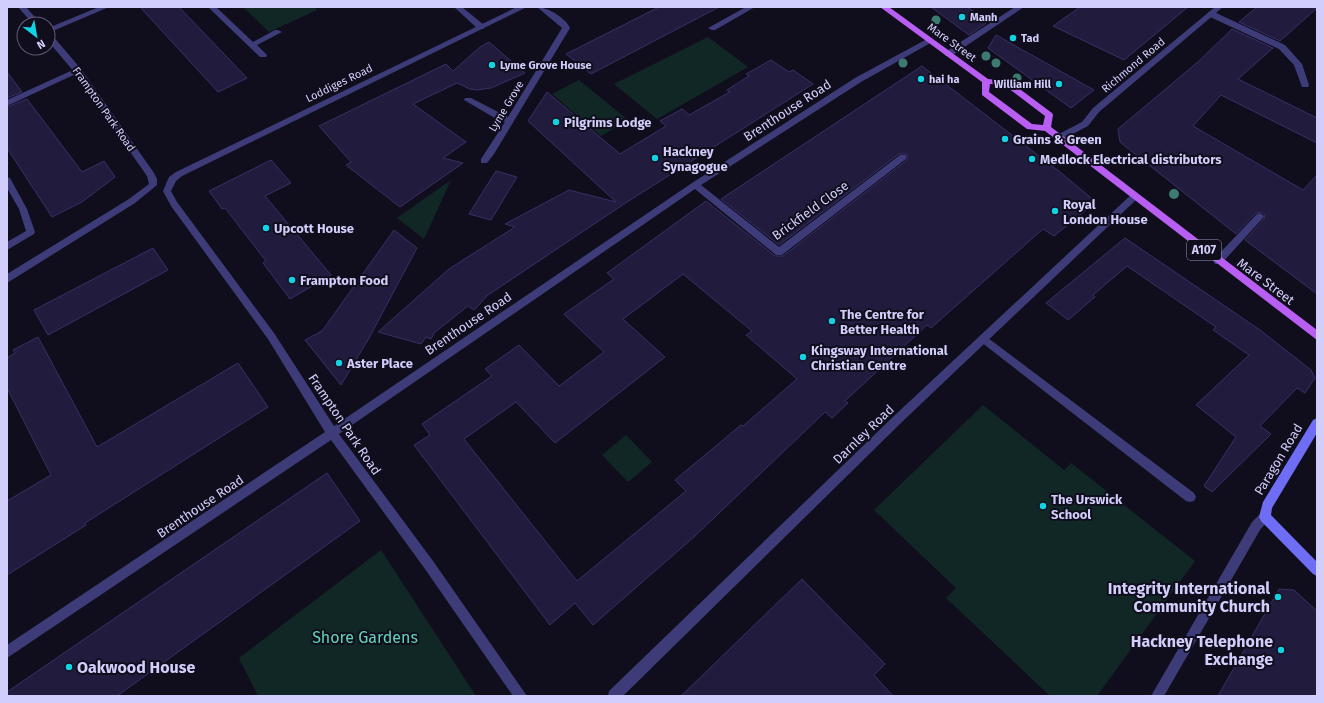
<svg xmlns="http://www.w3.org/2000/svg" width="1324" height="703" font-family="'Fira Sans',sans-serif">
  <style>
    .green { fill: #112726 }
    .building { fill: #211b3d; stroke: #392f67; fill-rule: evenodd }
    .lines { fill: none; stroke-linecap: round; stroke-linejoin: round }
    .service { fill: #3d3c79; fill-rule: evenodd }
    .minor { fill: #3d3c79; fill-rule: evenodd }
    .secondary { fill: #6e6df3; fill-rule: evenodd }
    .primary { fill: #b85ef2; fill-rule: evenodd }
    .tree { fill: #3d7b71 }
    .poi-dot { fill: #12d2e3; stroke: #100e1d; stroke-width: 1.5 }
    .labels { text-anchor: middle; stroke-width: 4; stroke-linejoin: round; paint-order: stroke }
    .far-poi-label { font-size: 11px; font-weight: bold; fill: #d2cefb; stroke: #100e1d; text-anchor: start }
    .far-street-label { font-size: 11px; fill: #d2cefb; stroke: #100e1d }
    .shield { fill: #100e1d; stroke: #9894b8; stroke-width: 1 }
    .shield-label { font-size: 12px; font-weight: bold; fill: #d2cefb }
    .street-label { font-size: 13px; fill: #d2cefb; stroke: #100e1d }
    .poi-label { font-size: 13px; font-weight: bold; fill: #d2cefb; stroke: #100e1d; text-anchor: start }
    .near-poi-label { font-size: 16px; font-weight: bold; fill: #d2cefb; stroke: #100e1d; text-anchor: end }
    .near-park-label { font-size: 16px; fill: #61d4b6; stroke: #100e1d }
  </style>
  <rect width="100%" height="100%" fill="#100e1d"/>
  <g class="green">
    <polygon points="243,7 314,7 317,10 269,32"/>
    <polygon points="708,37 748,67 657,119 614,84"/>
    <polygon points="579,80 628,120 601,136 552,94"/>
    <polygon points="451,180 424,239 397,218"/>
    <polygon points="983,405 1064,470 1071,463 1195,561 1097,696 1050,696 946,598 956,588 874,510"/>
    <polygon points="626,435 652,462 628,482 602,455"/>
    <polygon points="381,550 476,696 258,696 239,658"/>
  </g>
  <g class="building">
    <polygon points="140,7 179,7 247,78 218,92"/>
    <polygon points="659,7 719,7 591,74 566,54"/>
    <polygon points="931,7 967,7 987,21 985,24 969,35"/>
    <polygon points="1080,7 1188,7 1124,60 1053,26"/>
    <polygon points="1257,7 1317,7 1317,8 1280,41 1239,22"/>
    <polygon points="1232,29 1273,48 1238,79 1317,118 1317,143 1221,95 1193,126 1303,190 1317,175 1317,294 1245,240 1264,219 1265,215 1261,212 1256,213 1236,234 1120,142 1118,129 1199,61"/>
    <polygon points="996,35 1094,90 1071,108 988,48"/>
    <polygon points="489,42 525,73 491,88 477,90 470,89 457,83 413,104 466,142 443,158 463,163 400,207 346,165 351,162 319,126 446,64 453,71 480,47"/>
    <polygon points="771,60 789,72 793,70 813,84 624,204 488,295 474,310 468,306 435,332 431,339 426,337 421,344 378,332 449,269 515,227 505,224 569,190 616,202 528,121 547,92 620,154 666,126 660,121 682,109 689,115 730,92 727,90 749,76 746,74"/>
    <path d="M922 66 1060 172 1096 202 1054 236 1043 229 931 328 927 325 845 401 848 403 832 418 825 412 695 536 593 625 575 603 550 625 414 445 430 435 422 424 492 376 485 369 519 345 559 386 604 352 564 314 614 279 607 273 706 201 775 256H783L907 160V154H899L779 245 721 199ZM683 274 752 331 746 335 797 379 743 426 741 425 675 480 686 491 577 581 464 439 516 402 555 443 665 357 623 319Z"/>
    <polygon points="7,72 22,92 7,98"/>
    <polygon points="27,99 82,172 104,161 115,177 82,202 52,217 7,148 7,107"/>
    <polygon points="271,160 291,183 265,196 331,275 290,299 263,263 266,261 225,208 222,209 209,191"/>
    <polygon points="496,171 517,177 491,220 469,214"/>
    <polygon points="394,230 417,248 369,338 341,385 305,340 322,331"/>
    <polygon points="1125,238 1260,330 1311,370 1315,378 1305,393 1297,388 1260,426 1271,434 1212,492 1204,486 1236,437 1196,405 1249,355 1213,330 1216,327 1127,266 1093,295 1095,297 1068,320 1046,303"/>
    <polygon points="153,248 168,270 48,335 34,310"/>
    <polygon points="38,337 97,447 238,363 268,407 85,523 86,525 7,575 7,501 51,475 7,388 7,358 15,353 13,350"/>
    <polygon points="327,473 360,521 117,696 7,696 7,692"/>
    <polygon points="802,579 885,664 874,675 893,696 681,696"/>
    <polygon points="1279,589 1294,590 1317,611 1317,696 1218,696"/>
  </g>
  <g class="lines">
    <g class="service">
      <polygon points="99,7 109,7 48,33 48,28"/>
      <polygon points="208,7 216,7 253,42 275,30 278,30 282,32 257,45 267,55 266,57 260,57"/>
      <polygon points="454,7 462,7 484,25 484,29 478,29"/>
      <path d="M537 7C547 7 566 18 570 28L494 154 487 163H481V159L505 122 500 121 464 100 465 98H471L508 117 562 28Z"/>
      <polygon points="746,7 755,7 715,30 712,30 708,28"/>
      <polygon points="1015,7 1024,7 951,56 945,56 945,52"/>
      <polygon points="1208,12 1214,12 1285,45 1302,64 1309,85 1308,87 1302,87 1294,65 1279,49 1208,16"/>
      <polygon points="75,69 78,69 82,71 7,106 7,100"/>
      <polygon points="7,177 10,178 27,209 35,232 34,234 7,250 7,242 26,231 19,209 7,188"/>
      <polygon points="1260,213 1264,216 1263,218 1221,264 1215,264 1213,261 1215,258 1257,214"/>
      <polygon points="984,335 1194,493 1196,497 1194,501 1190,502 1186,501 981,342 979,339 981,336"/>
    </g>
    <g class="minor">
      <polygon points="18,7 26,7 41,24 33,24"/>
      <polygon points="517,7 527,7 182,176 176,181 171,191 177,202 274,333 334,426 692,183 855,78 927,39 930,39 934,41 861,82 701,185 779,247 900,155 906,155 906,159 782,255 776,255 695,189 339,434 433,561 527,696 513,696 425,569 331,440 7,658 7,645 325,432 268,339 171,206 163,191 169,177 176,172"/>
      <polygon points="1215,7 1223,7 1099,112 1088,126 1063,139 1057,139 1057,135 1082,122 1093,108"/>
      <polygon points="48,34 51,34 81,69 154,173 157,179 157,185 135,203 7,283 7,274 129,199 149,184 147,176 75,73 48,41"/>
      <polygon points="1135,193 1139,196 1138,198 903,421 623,696 608,696 609,691 895,415 1132,194"/>
      <polygon points="1265,511 1269,513 1271,517 1260,530 1164,696 1151,696 1252,522 1261,513"/>
    </g>
    <polygon class="secondary" points="1317,418 1317,433 1272,508 1271,515 1317,562 1317,576 1313,574 1261,521 1259,517 1263,502 1313,420"/>
    <path class="primary" d="M880 7H889L988 79 1009 81 1052 113 1053 115 1051 127 1317 330V340L1045 131 1027 129 982 95V82ZM990 84 1004 85 1045 116 1043 125 1032 124 989 92Z"/>
  </g>
  <g class="tree">
    <circle cx="936" cy="20" r="4.5"/>
    <circle cx="986" cy="56" r="4.5"/>
    <circle cx="903" cy="63" r="4.5"/>
    <circle cx="996" cy="63" r="4.5"/>
    <circle cx="1017" cy="78" r="4.5"/>
    <circle cx="1174" cy="194" r="5"/>
  </g>
  <g class="poi-dot">
    <circle cx="962" cy="17" r="4"/>
    <circle cx="1013" cy="38" r="4"/>
    <circle cx="492" cy="65" r="4"/>
    <circle cx="921" cy="79" r="4"/>
    <circle cx="1059" cy="84" r="4"/>
    <circle cx="556" cy="122" r="4"/>
    <circle cx="1005" cy="139" r="4"/>
    <circle cx="655" cy="158" r="4"/>
    <circle cx="1032" cy="159" r="4"/>
    <circle cx="1055" cy="211" r="4"/>
    <circle cx="266" cy="228" r="4"/>
    <circle cx="292" cy="280" r="4"/>
    <circle cx="832" cy="321" r="4"/>
    <circle cx="803" cy="357" r="4"/>
    <circle cx="339" cy="363" r="4"/>
    <circle cx="1043" cy="506" r="4"/>
    <circle cx="1278" cy="597" r="4"/>
    <circle cx="1281" cy="650" r="4"/>
    <circle cx="69" cy="667" r="4"/>
  </g>
  <g class="labels">
    <g class="far-poi-label">
      <text x="970" y="21">Manh</text>
      <text x="1021" y="42">Tad</text>
      <text x="500" y="69">Lyme Grove House</text>
      <text x="929" y="83">hai ha</text>
      <text x="1051" y="88" text-anchor="end">William Hill</text>
    </g>
    <g class="far-street-label">
      <text transform="translate(952 42) rotate(36)" y="4">Mare Street</text>
      <text transform="translate(1133 65) rotate(-40)" y="4">Richmond Road</text>
      <text transform="translate(339 83) rotate(-26)" y="4">Loddiges Road</text>
      <text transform="translate(506 106) rotate(-59)" y="4">Lyme Grove</text>
      <text transform="translate(104 109) rotate(55)" y="4">Frampton Park Road</text>
    </g>
    <rect class="shield" x="1187" y="240" width="34" height="20" rx="3"/>
    <g class="shield-label">
      <text x="1204" y="254">A107</text>
    </g>
    <g class="street-label">
      <text transform="translate(787 110) rotate(-33)" y="5">Brenthouse Road</text>
      <text transform="translate(810 210) rotate(-36)" y="5">Brickfield Close</text>
      <text transform="translate(1266 281) rotate(37)" y="5">Mare Street</text>
      <text transform="translate(468 323) rotate(-34)" y="5">Brenthouse Road</text>
      <text transform="translate(345 424) rotate(56)" y="5">Frampton Park Road</text>
      <text transform="translate(863 434) rotate(-44)" y="5">Darnley Road</text>
      <text transform="translate(1278 459) rotate(-59)" y="5">Paragon Road</text>
      <text transform="translate(200 506) rotate(-34)" y="5">Brenthouse Road</text>
    </g>
    <g class="poi-label">
      <text x="564" y="127">Pilgrims Lodge</text>
      <text x="1013" y="144">Grains &amp; Green</text>
      <text x="663" y="156">Hackney<tspan x="663" dy="15">Synagogue</tspan></text>
      <text x="1040" y="164">Medlock Electrical distributors</text>
      <text x="1063" y="209">Royal<tspan x="1063" dy="15">London House</tspan></text>
      <text x="274" y="233">Upcott House</text>
      <text x="300" y="285">Frampton Food</text>
      <text x="840" y="319">The Centre for<tspan x="840" dy="15">Better Health</tspan></text>
      <text x="811" y="355">Kingsway International<tspan x="811" dy="15">Christian Centre</tspan></text>
      <text x="347" y="368">Aster Place</text>
      <text x="1051" y="504">The Urswick<tspan x="1051" dy="15">School</tspan></text>
    </g>
    <g class="near-poi-label">
      <text x="1270" y="594">Integrity International<tspan x="1270" dy="18">Community Church</tspan></text>
      <text x="1273" y="647">Hackney Telephone<tspan x="1273" dy="18">Exchange</tspan></text>
      <text x="77" y="673" text-anchor="start">Oakwood House</text>
    </g>
    <g class="near-park-label">
      <text x="365" y="643">Shore Gardens</text>
    </g>
  </g>
  <rect width="1324" height="703" fill="none" stroke="#d2cefb" stroke-width="16"/>
  <g transform="translate(36 36) rotate(149)"><circle r="19" fill="#100e1d" stroke="#5e5b76"/>
  <path d="M0-3L7 15L0 10L-7 15Z" fill="#12d2e3"/>
  <text y="-6" font-size="11" font-weight="bold" text-anchor="middle" fill="#d2cefb">N</text>
  </g>
</svg>
